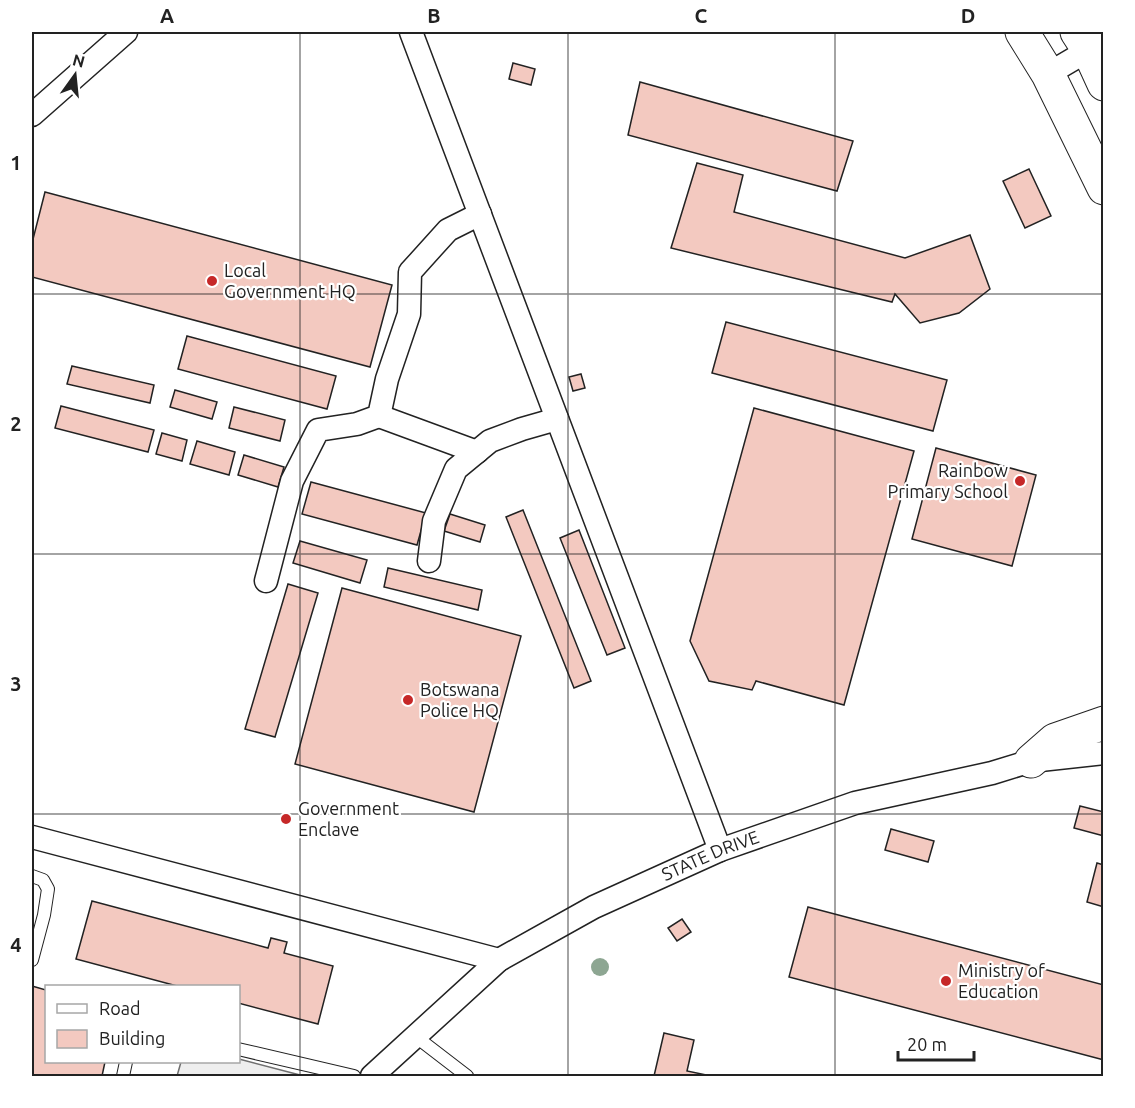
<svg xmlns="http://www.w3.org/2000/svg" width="1135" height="1108" font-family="Ubuntu,sans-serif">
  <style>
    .green { fill: #eee; stroke: #6f6f6f; stroke-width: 1.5 }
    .building { fill: #f3c9c0; stroke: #222; stroke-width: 1.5 }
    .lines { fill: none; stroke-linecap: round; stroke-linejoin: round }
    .service-casing { stroke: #222; stroke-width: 14 }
    .minor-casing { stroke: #222; stroke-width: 25 }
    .primary-casing { stroke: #222; stroke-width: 35 }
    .service { stroke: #fff; stroke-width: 12 }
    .minor { stroke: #fff; stroke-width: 22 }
    .primary { stroke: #fff; stroke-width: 33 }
    .tree { fill: #8da692 }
    .grid { fill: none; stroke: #222; stroke-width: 1.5; stroke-opacity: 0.55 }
    .poi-dot { fill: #c62828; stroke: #fff; stroke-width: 2 }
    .labels { text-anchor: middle; stroke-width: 4.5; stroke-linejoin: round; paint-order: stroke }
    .poi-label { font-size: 18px; fill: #222; stroke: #fff; text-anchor: start }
    .street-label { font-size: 18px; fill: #222; stroke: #fff }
    .neatline { fill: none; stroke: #222; stroke-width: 2 }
    .grid-label { font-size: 20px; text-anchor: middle; font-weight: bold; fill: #222 }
  </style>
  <rect width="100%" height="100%" fill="#fff"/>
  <polygon class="green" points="239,1059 300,1075 298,1076 177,1076 181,1062 238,1062"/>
  <g class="building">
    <polygon points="513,63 535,69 531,85 509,79"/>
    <polygon points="640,82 853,141 837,191 628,135"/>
    <polygon points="697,163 743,175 734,212 905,258 970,235 990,289 959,313 920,323 895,294 892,302 671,248"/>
    <polygon points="1029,169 1051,216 1025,228 1003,181"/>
    <polygon points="45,192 392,285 370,367 32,277 32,243"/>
    <polygon points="726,322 947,380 933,431 712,373"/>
    <polygon points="187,336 336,376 327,409 178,369"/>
    <polygon points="72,366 154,385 150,403 67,384"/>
    <polygon points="581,374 585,388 573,391 569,377"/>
    <polygon points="175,390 217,402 212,419 170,407"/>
    <polygon points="61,406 154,430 148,452 55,428"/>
    <polygon points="234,407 285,420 280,441 229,428"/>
    <polygon points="754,408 914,451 844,705 756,681 752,690 709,681 690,641"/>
    <polygon points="162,433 187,440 182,461 156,454"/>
    <polygon points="197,441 235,452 229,475 190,464"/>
    <polygon points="936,448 1036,475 1012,566 912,539"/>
    <polygon points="244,455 284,467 278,487 238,475"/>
    <polygon points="311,482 426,513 417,545 302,514"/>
    <polygon points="523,510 591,681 574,688 506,517"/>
    <polygon points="450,514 485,525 480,542 444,531"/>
    <polygon points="579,530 625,648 607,655 560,538"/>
    <polygon points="300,541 367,560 360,583 293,563"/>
    <polygon points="388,568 482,590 478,610 384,587"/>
    <polygon points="288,584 318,593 275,737 245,729"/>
    <polygon points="342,588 521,636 474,812 295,764"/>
    <polygon points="1080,806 1104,812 1104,836 1074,828"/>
    <polygon points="891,829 934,841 928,862 885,850"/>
    <polygon points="1097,863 1104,865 1104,907 1087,902"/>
    <polygon points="92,901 268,948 271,938 287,942 284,953 333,966 318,1024 238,1003 238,986 177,986 76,959"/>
    <polygon points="808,907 1104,985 1104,1060 789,977"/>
    <polygon points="682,919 691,932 677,941 668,928"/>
    <polygon points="32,986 46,990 46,1062 105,1062 102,1076 32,1076"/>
    <polygon points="664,1033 694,1040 687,1071 711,1076 654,1076"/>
  </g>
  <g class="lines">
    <defs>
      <g id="service">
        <polyline points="32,876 43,880 48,889 44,915 32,960"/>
        <polyline points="415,1036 467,1076"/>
        <polyline points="238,1049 354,1076"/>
        <polyline points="123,1076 126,1062"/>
      </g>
      <g id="minor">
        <polyline points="411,32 720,850"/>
        <polyline points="1048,74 1104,41"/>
        <polyline points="32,115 126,32"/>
        <polyline points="379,416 477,452"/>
        <polyline points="429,561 434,521 456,469 490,441 522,429 557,419"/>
        <polyline points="266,581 292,481 318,430 357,424 379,416 387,379 409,314 410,272 448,230 480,214"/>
        <polyline points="32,837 499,960"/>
        <path id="s1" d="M372 1076 499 960 594 907 720 850 855 803 992 773 1031 761 1104 753"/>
      </g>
      <g id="primary">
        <polyline points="1022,32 1048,74 1104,188"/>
        <polyline points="1077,32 1088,49 1104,84"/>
        <polyline points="1031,761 1055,740 1104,723"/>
      </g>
    </defs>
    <use href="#service" class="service-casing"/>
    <use href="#minor" class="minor-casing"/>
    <use href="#primary" class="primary-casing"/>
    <use href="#service" class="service"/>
    <use href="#minor" class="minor"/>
    <use href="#primary" class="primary"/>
  </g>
  <circle class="tree" cx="600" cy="967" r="9"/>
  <path class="grid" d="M300 32V1076M568 32V1076M835 32V1076M32 294H1104M32 554H1104M32 814H1104"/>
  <g class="poi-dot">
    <circle cx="212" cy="281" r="6"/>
    <circle cx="1020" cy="481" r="6"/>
    <circle cx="408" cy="700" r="6"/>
    <circle cx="286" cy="819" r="6"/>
    <circle cx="946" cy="981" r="6"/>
  </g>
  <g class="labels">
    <g class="poi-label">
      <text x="224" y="277">Local<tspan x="224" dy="21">Government HQ</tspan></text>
      <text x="1008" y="477" text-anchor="end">Rainbow<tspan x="1008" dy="21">Primary School</tspan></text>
      <text x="420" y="696">Botswana<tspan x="420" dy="21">Police HQ</tspan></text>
      <text x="298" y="815">Government<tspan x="298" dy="21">Enclave</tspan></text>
      <text x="958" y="977">Ministry of<tspan x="958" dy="21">Education</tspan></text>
    </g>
    <g class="street-label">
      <text dy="6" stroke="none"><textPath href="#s1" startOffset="408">STATE DRIVE</textPath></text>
    </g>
  </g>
  <rect width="1135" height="1108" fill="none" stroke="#ffffff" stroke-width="66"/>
  <rect x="45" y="985" width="195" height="78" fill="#ffffff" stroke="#a7a7a7" stroke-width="1.5"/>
  <rect x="57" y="1004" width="30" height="9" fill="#ffffff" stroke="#a7a7a7" stroke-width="1.5"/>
  <text x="99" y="1015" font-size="18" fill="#222222">Road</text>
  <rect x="57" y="1030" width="30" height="18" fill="#f3c9c0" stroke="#a7a7a7" stroke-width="1.5"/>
  <text x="99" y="1045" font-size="18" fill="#222222">Building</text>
  <g transform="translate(75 75) rotate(15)" stroke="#ffffff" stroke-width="4.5" paint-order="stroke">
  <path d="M0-4.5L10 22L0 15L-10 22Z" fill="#222222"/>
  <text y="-9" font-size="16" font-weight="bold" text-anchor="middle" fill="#222222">N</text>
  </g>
  <path d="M898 1051v9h76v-9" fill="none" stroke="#222222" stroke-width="3"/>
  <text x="907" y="1051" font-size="18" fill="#222222" stroke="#ffffff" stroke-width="4.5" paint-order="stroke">20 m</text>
  <rect x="33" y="33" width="1069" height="1042" class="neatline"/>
  <g class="grid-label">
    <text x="167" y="23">A</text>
    <text x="434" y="23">B</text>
    <text x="701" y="23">C</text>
    <text x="968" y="23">D</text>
    <text x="16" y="170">1</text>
    <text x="16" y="431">2</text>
    <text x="16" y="691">3</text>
    <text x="16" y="952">4</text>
  </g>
</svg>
